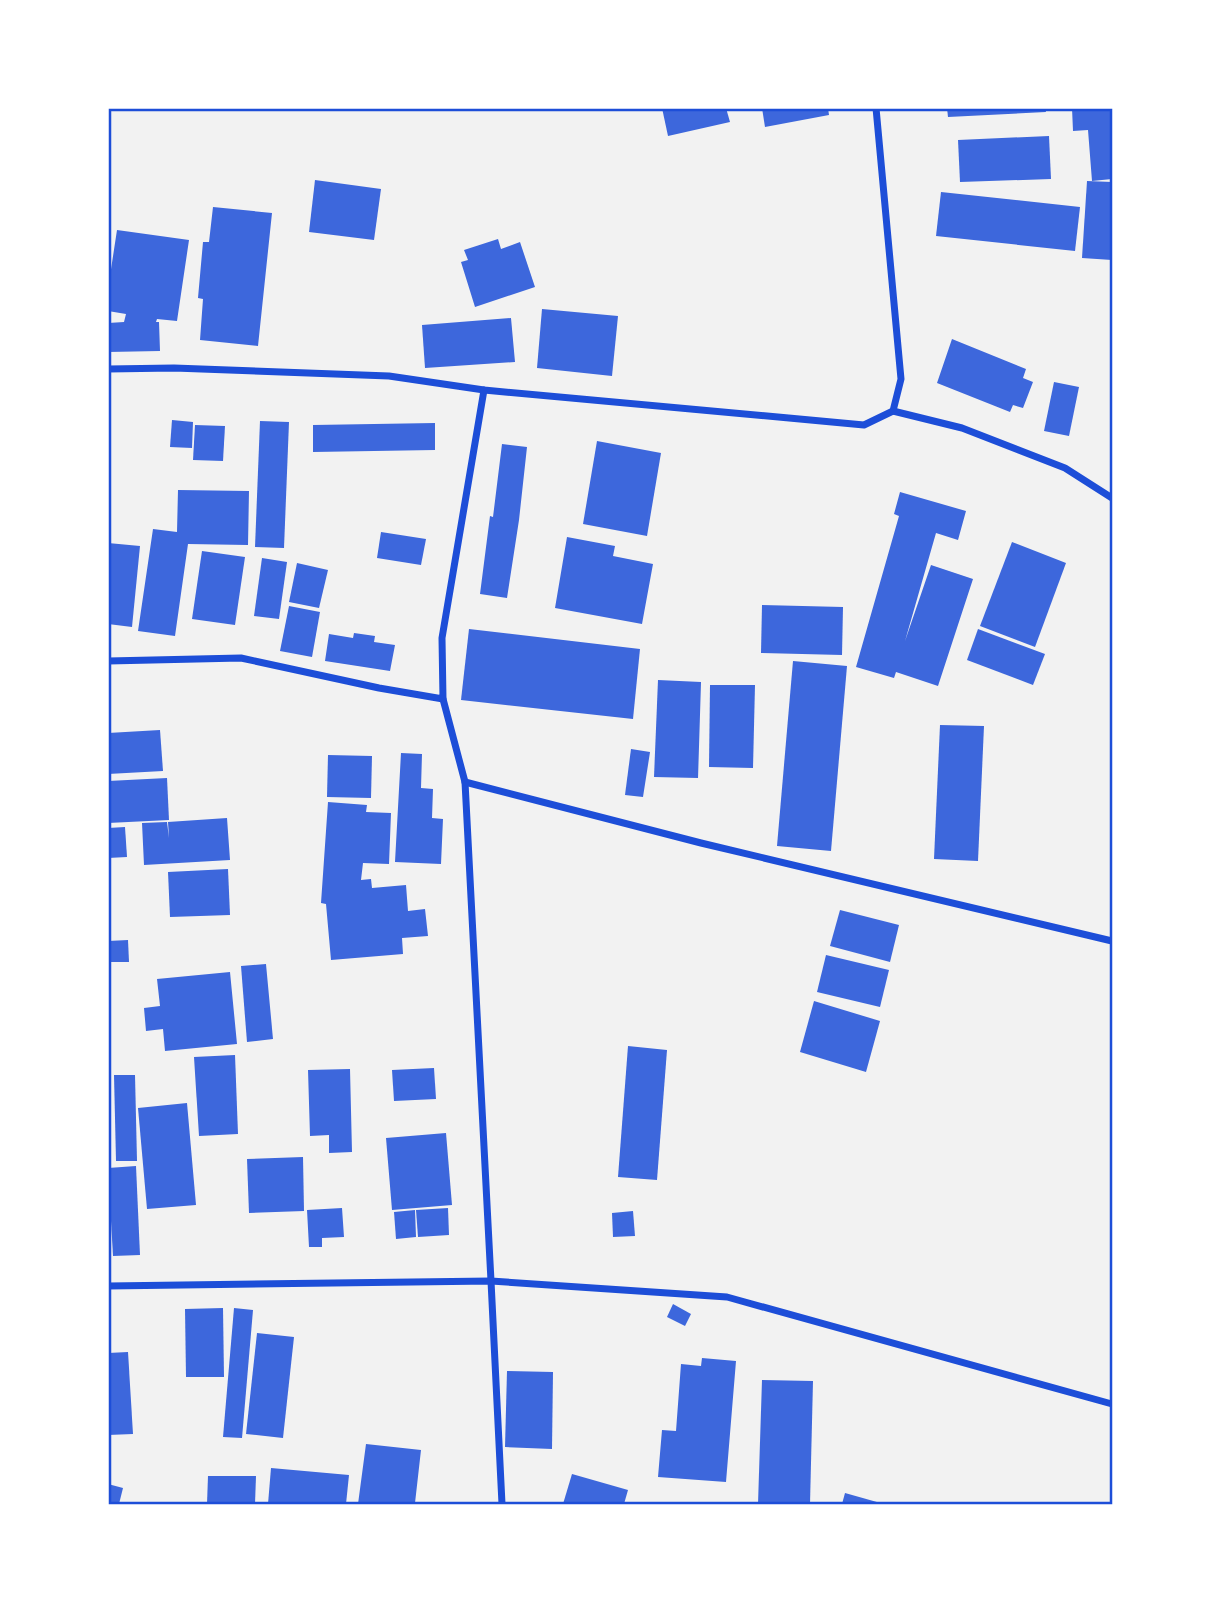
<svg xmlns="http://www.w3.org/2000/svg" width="1221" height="1613" font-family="Figtree,sans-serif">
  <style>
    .building { fill: #3d67dc }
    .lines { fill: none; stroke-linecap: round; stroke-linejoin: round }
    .minor { stroke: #1d4ed8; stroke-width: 7 }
    .neatline { fill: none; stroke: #1d4ed8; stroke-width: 2.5 }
  </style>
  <rect width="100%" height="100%" fill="#f2f2f2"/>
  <g class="building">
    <polygon points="662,108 726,108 730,122 668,136"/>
    <polygon points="762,108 828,108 829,115 765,127"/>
    <polygon points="947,108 1045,108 1046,112 948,117"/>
    <polygon points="1072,108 1112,108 1112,179 1092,181 1088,130 1073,131"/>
    <polygon points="1049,136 1051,179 960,182 958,140"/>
    <polygon points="315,180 381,189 374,240 309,232"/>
    <polygon points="1087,181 1112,182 1112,260 1082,258"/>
    <polygon points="941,192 1080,207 1075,251 936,236"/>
    <polygon points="213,207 272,213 258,346 200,340 203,299 198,298 203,242 209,242"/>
    <polygon points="117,230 189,240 177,321 157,319 156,322 159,322 160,351 108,352 108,323 124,322 126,314 108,311 108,289"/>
    <polygon points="498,239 501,249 520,242 535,287 475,307 461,262 468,260 464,250"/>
    <polygon points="542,309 618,316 612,376 537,368"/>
    <polygon points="511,318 515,362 425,368 422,325"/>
    <polygon points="952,339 1026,369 1023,378 1033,382 1023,408 1013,405 1010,412 937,383"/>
    <polygon points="1054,382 1079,387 1069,436 1044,431"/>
    <polygon points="172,420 193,422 192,448 170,447"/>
    <polygon points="260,421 289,422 284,548 255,547"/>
    <polygon points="435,423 435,450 313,452 313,425"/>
    <polygon points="195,425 225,426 223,461 193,460"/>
    <polygon points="597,441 661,453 647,536 583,524"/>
    <polygon points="502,444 527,447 519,520 507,598 480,594 490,516 493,517"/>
    <polygon points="178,490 249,491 248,545 188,544 175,636 138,631 153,529 177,532"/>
    <polygon points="900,492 966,511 958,540 936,533 905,641 931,565 973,579 938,686 896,672 894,678 856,667 899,516 894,514"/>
    <polygon points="381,532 426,539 421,565 377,558"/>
    <polygon points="567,537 615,546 613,556 653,564 642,624 555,608"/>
    <polygon points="1012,542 1066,563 1035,647 980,626"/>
    <polygon points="108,543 140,546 132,627 108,624"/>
    <polygon points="202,551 245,557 235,625 192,619"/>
    <polygon points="262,558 287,562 279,619 254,616"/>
    <polygon points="297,563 328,570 319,608 289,602"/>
    <polygon points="762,605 843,607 842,655 761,653"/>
    <polygon points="289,606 320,612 312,657 280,651"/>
    <polygon points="469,629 640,649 633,719 461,700"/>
    <polygon points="978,629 1045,654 1033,685 967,660"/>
    <polygon points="354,633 375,636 374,642 395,645 390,671 325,661 329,634 353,638"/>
    <polygon points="793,661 847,666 831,851 777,846"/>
    <polygon points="658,680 701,682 698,778 654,777"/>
    <polygon points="710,685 755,685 753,768 709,767"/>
    <polygon points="940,725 984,726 978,861 934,859"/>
    <polygon points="160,730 163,771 108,774 108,733"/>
    <polygon points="631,749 650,752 643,797 625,795"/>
    <polygon points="401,753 422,754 421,788 433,789 432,818 443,819 441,864 395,862"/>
    <polygon points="328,755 372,756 371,798 327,797"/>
    <polygon points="167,778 169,820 108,823 108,781"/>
    <polygon points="328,802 367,805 366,812 391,813 389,864 363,863 361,880 371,879 372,888 406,885 408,911 425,909 428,936 402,938 403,954 331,960 326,904 321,903"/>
    <polygon points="227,818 230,860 144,865 142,823 167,822 169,838 168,822"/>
    <polygon points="125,827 127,857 108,858 108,828"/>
    <polygon points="228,869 230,915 170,917 168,872"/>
    <polygon points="840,910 899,925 890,962 830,946"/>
    <polygon points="128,940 129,962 108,962 108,941"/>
    <polygon points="826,955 889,970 880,1007 817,992"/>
    <polygon points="266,964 273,1039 247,1042 241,966"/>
    <polygon points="230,972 237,1044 165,1051 163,1029 146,1031 144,1008 160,1006 157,979"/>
    <polygon points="814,1001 880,1021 866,1072 800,1052"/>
    <polygon points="628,1046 667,1050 657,1180 618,1177"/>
    <polygon points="235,1055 238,1134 199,1136 194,1057"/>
    <polygon points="434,1068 436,1099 394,1101 392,1070"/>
    <polygon points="350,1069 352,1152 329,1153 329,1135 310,1136 308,1070"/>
    <polygon points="114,1075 135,1075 137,1161 116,1161"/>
    <polygon points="187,1103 196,1205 147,1209 138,1108"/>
    <polygon points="446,1133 452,1205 392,1210 386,1138"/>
    <polygon points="303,1157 304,1211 249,1213 247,1159"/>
    <polygon points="136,1166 140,1255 113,1256 108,1168"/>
    <polygon points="342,1208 344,1237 322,1238 322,1247 309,1247 307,1210"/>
    <polygon points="448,1208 449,1235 418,1237 416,1210"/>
    <polygon points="415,1210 416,1237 396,1239 394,1212"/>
    <polygon points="633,1211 635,1236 613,1237 612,1213"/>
    <polygon points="673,1304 691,1314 685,1326 667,1317"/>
    <polygon points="223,1308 224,1377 186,1377 185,1309"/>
    <polygon points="234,1308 253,1310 242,1438 223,1437"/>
    <polygon points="257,1333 294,1337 283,1438 246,1434"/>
    <polygon points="128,1352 133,1434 108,1435 108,1353"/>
    <polygon points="702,1358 736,1361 726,1482 658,1477 662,1430 676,1431 681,1364 701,1366"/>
    <polygon points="507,1371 553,1372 552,1449 505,1447"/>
    <polygon points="762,1380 813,1381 810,1504 758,1504"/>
    <polygon points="366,1444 421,1450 415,1503 405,1502 404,1504 358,1504"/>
    <polygon points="271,1468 349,1475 346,1504 268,1504"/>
    <polygon points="572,1474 628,1490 624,1504 563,1504"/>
    <polygon points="208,1476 256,1476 255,1504 207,1504"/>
    <polygon points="108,1484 123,1488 119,1504 108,1504"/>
    <polygon points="845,1493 884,1504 842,1504"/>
  </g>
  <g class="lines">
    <g class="minor">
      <polyline points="108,369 174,368 389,376 484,390 864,425 893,411 901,379 876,108"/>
      <polyline points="893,411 962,428 1065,468 1112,498"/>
      <polyline points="108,661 241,658 379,688 443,699 442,638 484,390"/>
      <polyline points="443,699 465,782 491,1281 727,1297 1112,1404"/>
      <polyline points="465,782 701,843 1112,941"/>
      <polyline points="108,1286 491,1281 502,1504"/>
    </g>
  </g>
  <rect width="1221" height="1613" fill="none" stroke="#ffffff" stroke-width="220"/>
  <rect x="110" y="110" width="1001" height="1393" class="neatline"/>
</svg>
